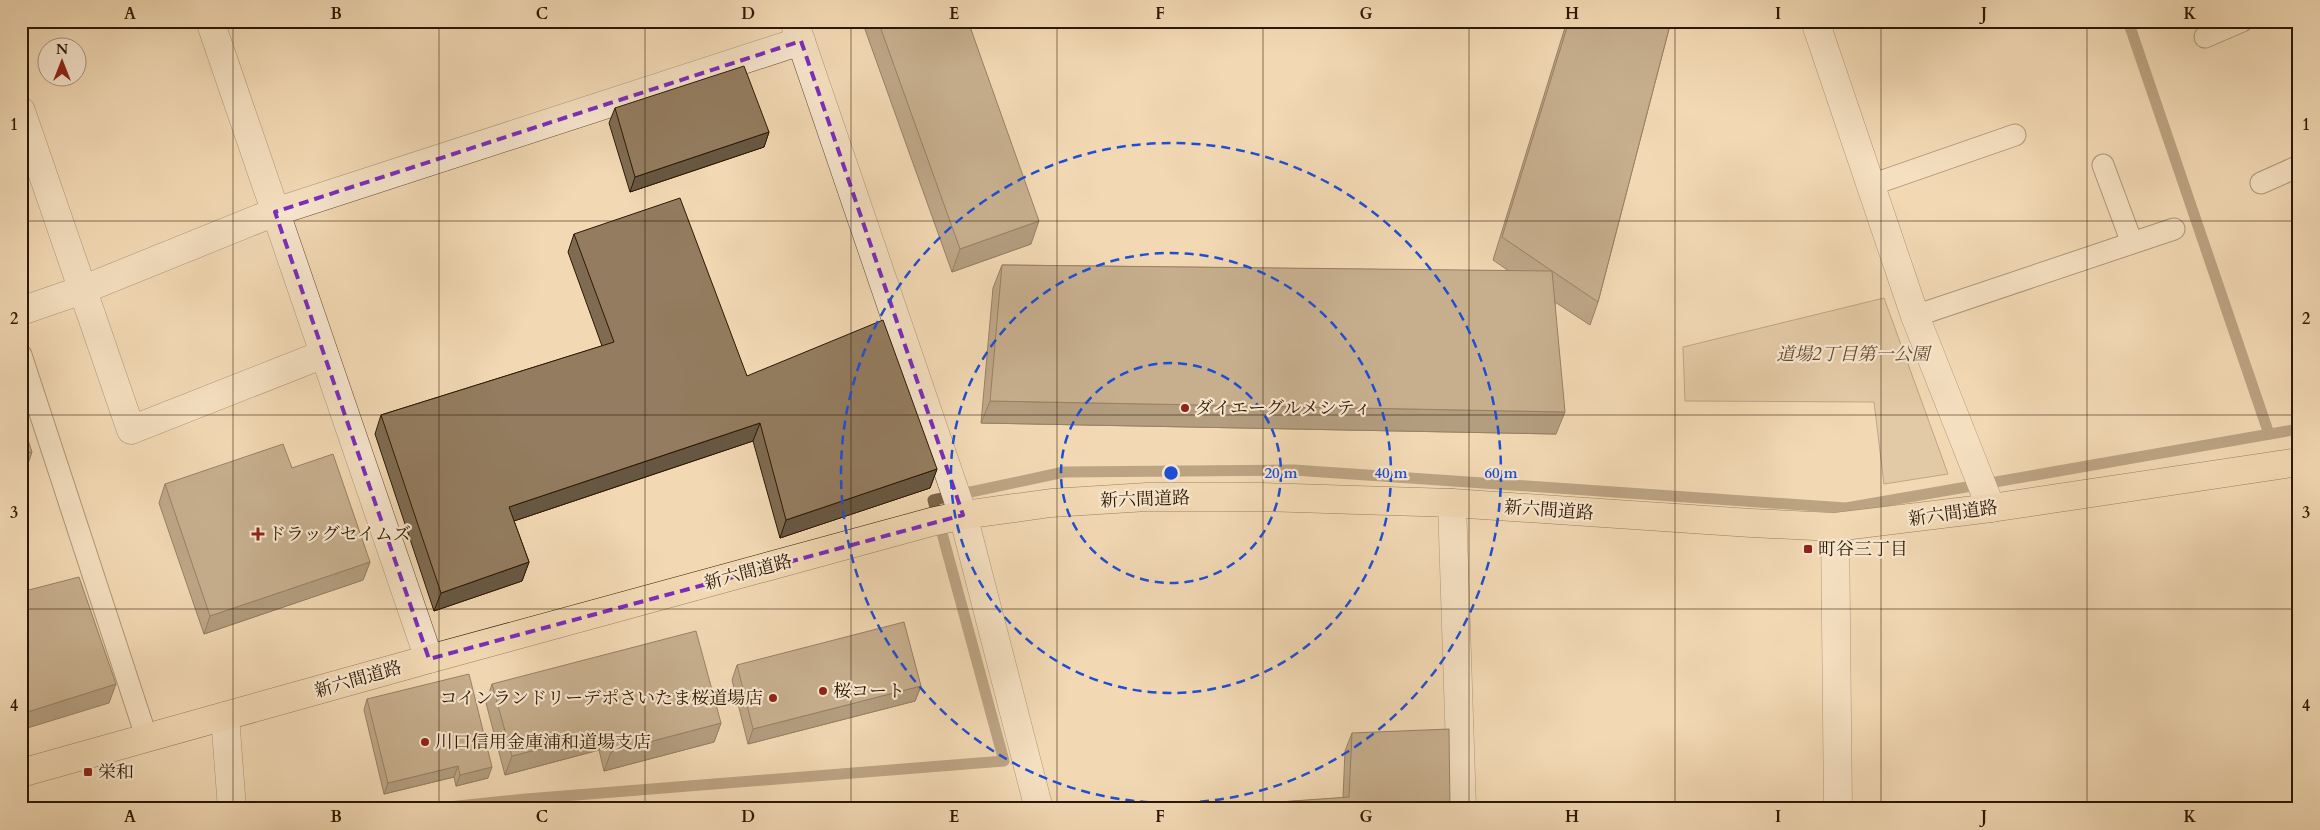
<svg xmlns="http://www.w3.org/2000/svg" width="2320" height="830" font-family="Cardo,'Noto Serif JP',serif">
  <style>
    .green { fill: #d1b896; stroke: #7f684c }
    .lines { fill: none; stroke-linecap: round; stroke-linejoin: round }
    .stream { stroke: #7b6448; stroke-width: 11 }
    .service-casing { stroke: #5e482e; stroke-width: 23 }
    .minor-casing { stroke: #5e482e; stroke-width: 29 }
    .tertiary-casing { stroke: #5e482e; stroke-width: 29 }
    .primary-casing { stroke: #2d1802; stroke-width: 29 }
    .service { stroke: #f7e6ce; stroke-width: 21 }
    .minor { stroke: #f7e6ce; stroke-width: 28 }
    .tertiary { stroke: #f7e6ce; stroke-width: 28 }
    .primary { stroke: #f2d9b4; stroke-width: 28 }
    .wall { fill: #7e6b52; stroke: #2d1802 }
    .shaded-wall { fill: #675742; stroke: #2d1802 }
    .building { fill: #937c5f; stroke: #2d1802 }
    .marked { fill: none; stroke: #7b2cbf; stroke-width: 4; stroke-dasharray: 10 6; stroke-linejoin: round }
    .grid { fill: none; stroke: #2d1802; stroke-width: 1; stroke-opacity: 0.55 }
    .ring { fill: none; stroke: #1d4ed8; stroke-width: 2.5; stroke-dasharray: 9 6 }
    .poi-dot { fill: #8f2418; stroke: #f7e6ce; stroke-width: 2 }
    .labels { text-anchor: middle; stroke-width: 4.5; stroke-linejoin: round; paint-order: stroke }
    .park-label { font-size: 18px; font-style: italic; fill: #5e482e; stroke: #f7e6ce }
    .poi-label { font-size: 18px; fill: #2d1802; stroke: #f7e6ce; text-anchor: start }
    .street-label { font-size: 18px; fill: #2d1802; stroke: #f7e6ce }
    .centre { fill: #1d4ed8; stroke: #f7e6ce; stroke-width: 2.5 }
    .ring-label { font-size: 15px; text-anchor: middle; font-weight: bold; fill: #1d4ed8; stroke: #f7e6ce; stroke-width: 4.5; stroke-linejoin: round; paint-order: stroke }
    .neatline { fill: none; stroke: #2d1802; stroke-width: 2 }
    .grid-label { font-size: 16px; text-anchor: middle; font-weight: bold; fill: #2d1802 }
  </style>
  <rect width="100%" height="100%" fill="#f2d9b4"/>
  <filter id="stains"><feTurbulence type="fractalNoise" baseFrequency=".004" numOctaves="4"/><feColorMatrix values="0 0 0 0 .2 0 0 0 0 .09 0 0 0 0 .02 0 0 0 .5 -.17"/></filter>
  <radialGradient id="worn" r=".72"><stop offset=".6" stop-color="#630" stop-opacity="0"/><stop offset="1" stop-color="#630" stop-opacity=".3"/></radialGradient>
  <polygon class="green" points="1884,298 1948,474 1884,484 1874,402 1685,401 1683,347"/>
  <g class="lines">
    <g class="stream">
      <polyline points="2128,21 2269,434"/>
      <polyline points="429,809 526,799 1004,761 933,500 1064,472 1294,470 1846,508 2299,429"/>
    </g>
    <defs>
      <g id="service">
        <polyline points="2205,37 2242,21"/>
        <polyline points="2103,165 2132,243"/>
        <polyline points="2261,183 2299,166"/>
        <polyline points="1871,185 2015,135"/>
        <polyline points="1915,316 2174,229"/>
        <polyline points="21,355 147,739"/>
      </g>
      <g id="minor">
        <polyline points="210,21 429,659"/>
        <polyline points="794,21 963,515 1039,809"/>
        <polyline points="1815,21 1915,316 1991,508"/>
        <polyline points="21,111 131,430 324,354"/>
        <polyline points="21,311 82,290 275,212 801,41"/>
        <polyline points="1452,503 1462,809"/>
        <polyline points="1835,527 1838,809"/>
      </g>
      <polyline id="tertiary" points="225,716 232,809"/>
      <polyline id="primary" points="21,773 429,659 931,522 963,515 1051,503 1147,497 1261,497 1452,503 1751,523 1835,527 1991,508 2299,462"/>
    </defs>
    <use href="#service" class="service-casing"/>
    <use href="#minor" class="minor-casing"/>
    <use href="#tertiary" class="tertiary-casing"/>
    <use href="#primary" class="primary-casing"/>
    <use href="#service" class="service"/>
    <use href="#minor" class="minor"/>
    <use href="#tertiary" class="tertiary"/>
    <use href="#primary" class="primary"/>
  </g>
  <g class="wall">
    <polygon points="862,21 968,21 1031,244 952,272"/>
    <polygon points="1567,21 1671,21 1598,302 1590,325 1555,302 1556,434 981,423 993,288 1002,265 1509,271 1493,260"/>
    <polygon points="615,108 769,132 764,147 630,192 609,123"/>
    <polygon points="574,234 747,376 937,469 930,488 780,538 753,441 514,521 529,562 522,581 434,611 375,434 381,415 602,346 568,252"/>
    <polygon points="292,468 370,562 363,580 204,634 159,503 165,484"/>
    <polygon points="737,665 921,686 915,701 748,744 732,680"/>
    <polygon points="492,684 721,723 714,742 604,771 599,750 505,775 486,703"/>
    <polygon points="367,699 488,778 456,786 454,777 384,794 364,710"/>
    <polygon points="1352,733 1450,809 1263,809 1265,803 1343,798 1345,751"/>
  </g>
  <g class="shaded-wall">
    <polygon points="769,132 764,147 630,192 635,177"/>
    <polygon points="1039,221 1031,244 952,272 960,249"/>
    <polygon points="990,401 1565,412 1556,434 981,423"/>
    <polygon points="760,423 753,441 502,525 509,507"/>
    <polygon points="32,452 27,467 21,468 21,454"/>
    <polygon points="937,469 930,488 780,538 786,520"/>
    <polygon points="370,562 363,580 204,634 210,616"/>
    <polygon points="529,562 522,581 434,611 441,593"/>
    <polygon points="116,684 109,703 21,730 21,714"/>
    <polygon points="921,686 915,701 748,744 753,729"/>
    <polygon points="721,723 714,742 604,771 611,752"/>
    <polygon points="606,732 599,750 505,775 512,756"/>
    <polygon points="458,766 454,777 384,794 388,783"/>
    <polygon points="492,767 488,778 456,786 460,775"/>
  </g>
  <g class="building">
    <polygon points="878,21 968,21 1039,221 960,249"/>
    <polygon points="1569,21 1671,21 1598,302 1552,271 1565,412 990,401 1002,265 1552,271 1502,237"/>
    <polygon points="744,66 769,132 635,177 615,108"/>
    <polygon points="680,198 747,376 883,320 937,469 786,520 760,423 509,507 529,562 441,593 381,415 614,342 574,234"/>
    <polygon points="21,419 32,452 21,454"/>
    <polygon points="283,444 292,468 333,454 370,562 210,616 165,484"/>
    <polygon points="79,577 116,684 21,714 21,592"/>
    <polygon points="904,622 921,686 753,729 737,665"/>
    <polygon points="696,631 721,723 611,752 606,732 512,756 492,684"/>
    <polygon points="469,674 492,767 460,775 458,766 388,783 367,699"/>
    <polygon points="1449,729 1450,809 1265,809 1265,803 1349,797 1352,733"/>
  </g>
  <path d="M0 0H2320V830H0ZM801 41 963 515 429 659 275 212Z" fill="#f2d9b4" fill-opacity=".55" fill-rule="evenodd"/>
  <path class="marked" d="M801 41 963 515 429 659 275 212Z"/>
  <path class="grid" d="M233 21V809M439 21V809M645 21V809M851 21V809M1057 21V809M1263 21V809M1469 21V809M1675 21V809M1881 21V809M2087 21V809M21 221H2299M21 415H2299M21 609H2299"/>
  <g class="ring">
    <circle cx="1171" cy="473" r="110"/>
    <circle cx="1171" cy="473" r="220"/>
    <circle cx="1171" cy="473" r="330"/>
  </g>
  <g class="poi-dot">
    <circle cx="1185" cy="408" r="5"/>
    <path d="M255.5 526.5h5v5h5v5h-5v5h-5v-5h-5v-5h5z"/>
    <rect x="1803" y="544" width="10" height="10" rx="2.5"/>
    <circle cx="823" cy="691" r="5"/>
    <circle cx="773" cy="698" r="5"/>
    <circle cx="425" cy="742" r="5"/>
    <rect x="83" y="767" width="10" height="10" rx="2.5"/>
  </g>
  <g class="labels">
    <g class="park-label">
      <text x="1853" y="360">道場2丁目第一公園</text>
    </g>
    <g class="poi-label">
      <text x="1195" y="414">ダイエーグルメシティ</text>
      <text x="268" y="540">ドラッグセイムズ</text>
      <text x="1818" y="555">町谷三丁目</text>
      <text x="833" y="697">桜コート</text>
      <text x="763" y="704" text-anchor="end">コインランドリーデポさいたま桜道場店</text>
      <text x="435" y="748">川口信用金庫浦和道場支店</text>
      <text x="98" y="778">栄和</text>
    </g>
    <g class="street-label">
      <text transform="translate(1145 499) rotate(-2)" y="6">新六間道路</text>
      <text transform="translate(1549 510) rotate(4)" y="6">新六間道路</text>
      <text transform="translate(1953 513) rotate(-8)" y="6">新六間道路</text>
      <text transform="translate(748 572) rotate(-15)" y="6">新六間道路</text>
      <text transform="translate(358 679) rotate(-16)" y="6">新六間道路</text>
    </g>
  </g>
  <circle cx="1171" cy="473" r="8" class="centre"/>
  <g class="ring-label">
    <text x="1281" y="478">20 m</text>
    <text x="1391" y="478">40 m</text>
    <text x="1501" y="478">60 m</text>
  </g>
  <rect width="2320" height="830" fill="none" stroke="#f2d9b4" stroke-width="55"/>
  <g transform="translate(62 62)"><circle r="24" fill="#f7e6ce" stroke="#a6947c"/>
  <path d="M0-4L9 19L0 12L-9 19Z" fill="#8f2418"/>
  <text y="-8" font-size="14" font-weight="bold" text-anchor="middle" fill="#2d1802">N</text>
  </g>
  <rect x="28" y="28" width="2264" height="774" class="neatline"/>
  <g class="grid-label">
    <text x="130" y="19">A</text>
    <text x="336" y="19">B</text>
    <text x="542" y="19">C</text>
    <text x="748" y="19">D</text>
    <text x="954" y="19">E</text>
    <text x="1160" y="19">F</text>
    <text x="1366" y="19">G</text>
    <text x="1572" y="19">H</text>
    <text x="1778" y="19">I</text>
    <text x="1984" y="19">J</text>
    <text x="2190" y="19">K</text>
    <text x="14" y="130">1</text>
    <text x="2306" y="130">1</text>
    <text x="14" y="324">2</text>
    <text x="2306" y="324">2</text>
    <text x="14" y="518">3</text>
    <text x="2306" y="518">3</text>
    <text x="14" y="711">4</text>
    <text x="2306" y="711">4</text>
    <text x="130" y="822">A</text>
    <text x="336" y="822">B</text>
    <text x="542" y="822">C</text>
    <text x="748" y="822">D</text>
    <text x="954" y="822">E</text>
    <text x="1160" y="822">F</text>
    <text x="1366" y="822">G</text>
    <text x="1572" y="822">H</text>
    <text x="1778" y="822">I</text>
    <text x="1984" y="822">J</text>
    <text x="2190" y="822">K</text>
  </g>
  <rect width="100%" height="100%" filter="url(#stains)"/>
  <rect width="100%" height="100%" fill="url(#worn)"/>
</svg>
